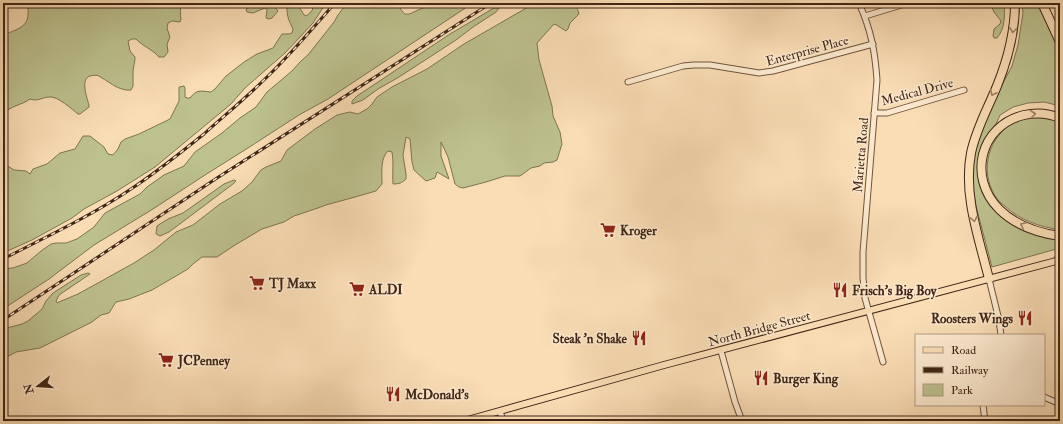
<svg xmlns="http://www.w3.org/2000/svg" width="1063" height="424" font-family="'IM FELL Double Pica',serif">
  <style>
    .green { fill: #bcc18e; stroke: #7e7452 }
    .lines { fill: none; stroke-linecap: round; stroke-linejoin: round }
    .minor-casing { stroke: #6f543e; stroke-width: 7 }
    .major-casing { stroke: #412616; stroke-width: 8 }
    .highway-casing { stroke: #412616; stroke-width: 10 }
    .minor { stroke: #fce9cf; stroke-width: 5 }
    .major { stroke: #faddb5; stroke-width: 6 }
    .highway { stroke: #faddb5; stroke-width: 8 }
    .rail-casing { stroke: #412616; stroke-width: 3 }
    .rail { stroke: #fce9cf; stroke-width: 1.5; stroke-dasharray: 4.5; stroke-linecap: butt }
    .oneway { stroke: #9e8266 }
    .labels { text-anchor: middle; stroke-width: 3; stroke-linejoin: round; paint-order: stroke }
    .street-label { font-size: 13px; fill: #412616; stroke: #fce9cf }
    .poi-label { font-size: 13px; font-weight: bold; fill: #412616; stroke: #fce9cf; text-anchor: start }
  </style>
  <rect width="100%" height="100%" fill="#faddb5"/>
  <filter id="stains"><feTurbulence type="fractalNoise" baseFrequency=".005" numOctaves="4"/><feColorMatrix values="0 0 0 0 .2 0 0 0 0 .09 0 0 0 0 .02 0 0 0 .5 -.17"/></filter>
  <radialGradient id="worn" r=".72"><stop offset=".6" stop-color="#630" stop-opacity="0"/><stop offset="1" stop-color="#630" stop-opacity=".3"/></radialGradient>
  <g class="green">
    <path d="M27 3H180C181 9 180 14 181 19L180 22 172 21 168 23 167 28 170 37 167 44 168 52 164 57H159C152 49 144 47 136 39H132L128 41 130 51 135 57V59L133 71V86L131 90C124 91 116 87 110 83 106 81 103 78 99 76 97 75 93 75 90 76 80 79 87 98 89 105V107L80 114H78C72 109 57 96 50 97 42 97 38 102 30 99 22 105 10 106 3 114V35C21 28 32 26 27 3Z"/>
    <polygon points="256,3 272,3 278,11 272,18 269,19 266,18 267,10 265,8 253,13 247,12 246,9"/>
    <path d="M302 3H326L313 23 285 53 245 88 231 104 155 167 117 191 84 209 72 218 32 240 3 253V237L5 236 3 234V163L14 170 26 171 30 174 33 169 47 164 60 153 75 149 83 136H90L104 147 108 154 113 155 118 149 121 142 125 139 139 134 170 119 179 101V87L184 86 185 88V97L187 98H190C197 89 200 91 211 92L215 89 226 76 244 62 257 54 273 48 282 34H289L292 33 293 29C289 21 287 17 287 8L291 5H298L304 15 306 16 310 13 313 9 310 6 302 4Z"/>
    <path d="M347 3H398C404 17 406 16 418 10 424 7 429 7 434 3H473L328 99 299 115 248 148 205 175 153 209 94 245 49 279 3 309V269L13 268 27 263 41 251 51 244 56 243H66L77 239 94 227 105 213 140 194 147 187 164 175 184 166 195 152 222 133 240 118 256 107 267 92 292 71 301 61 308 55 334 22 338 15Z"/>
    <path d="M535 3C541 3 549 2 555 3 557 4 559 5 561 6 569 8 576 0 579 14L570 23 568 29 566 31C562 29 558 25 554 24L537 43 539 60 552 106 553 116 560 132 562 144 557 160 553 162 544 163 540 166 531 168 520 176H505L486 182 463 188 459 187 455 184 448 157 441 142V156L449 179 437 172 435 178 426 181 414 170 412 162 410 139 406 137 403 155 406 174V179C402 183 399 184 393 184 392 173 394 162 392 152L388 151C380 158 382 174 382 184L376 191 355 197 326 205 318 208 294 216 284 222 262 229 235 245 217 257H202L193 264 188 269 152 290 129 299 116 302 109 313 101 315 92 322 40 348 16 352 3 359V329L22 324 28 321 42 309 46 301 53 293 81 275 88 273 90 274 59 295 56 301 57 303 59 302 78 294 134 263 154 250 176 232 193 225 220 204 242 191 252 182 261 170 266 167 281 161 287 150 315 129 337 115 350 112 358 114 367 109 372 104 377 97 392 87 427 69 464 44Z"/>
    <path d="M992 3H1004C1005 15 1005 29 997 38H994L993 36 994 29 1000 24 1001 21 994 12 991 5Z"/>
    <polygon points="1022,3 1037,3 1060,53 1060,106 1044,102 1028,103 1013,107 1000,115 995,126 988,134 982,145 979,156 979,172 1002,216 1060,239 1060,248 992,267 976,206 973,187 972,168 975,146 988,111 1012,66 1018,45 1023,13"/>
    <polygon points="494,8 499,8 496,12 473,27 456,40 399,77 378,89 363,100 352,104 352,101 357,96 450,34"/>
    <path d="M1028 117H1046L1060 121V230C1038 226 1021 221 1005 206 1002 204 1000 202 998 200 979 175 986 141 1011 124 1016 121 1023 119 1028 117Z"/>
    <polygon points="234,180 236,181 233,184 169,232 160,236 156,234 157,226 168,219 183,213 224,184"/>
  </g>
  <g class="lines">
    <defs>
      <g id="minor">
        <path d="M859 3C871 30 875 51 877 80L863 252V278L865 298 883 362"/>
        <polyline points="865,16 908,3"/>
        <polyline points="628,82 683,66 694,65 710,65 759,73 773,71 873,44"/>
        <polyline points="874,113 887,113 964,90"/>
        <polyline points="989,279 999,320 1001,335"/>
        <polyline points="721,351 735,402 742,421"/>
        <polyline points="1044,397 1060,404"/>
        <polyline points="983,405 985,421"/>
        <polyline points="500,411 503,421"/>
      </g>
      <polyline id="major" points="464,421 664,365 1060,260"/>
      <g id="highway">
        <polyline points="1042,3 1060,42"/>
        <path d="M1060 118C1048 113 1037 112 1024 115 979 126 968 178 999 209 1016 226 1038 233 1060 236"/>
        <polyline points="1058,260 1060,261"/>
        <path d="M989 279C979 238 963 195 971 153 976 129 988 108 997 86 1008 59 1015 32 1015 3"/>
      </g>
    </defs>
    <use href="#minor" class="minor-casing"/>
    <use href="#major" class="major-casing"/>
    <use href="#highway" class="highway-casing"/>
    <use href="#minor" class="minor"/>
    <use href="#major" class="major"/>
    <use href="#highway" class="highway"/>
    <defs>
      <g id="rail">
        <path d="M3 259C46 237 91 216 131 189 157 172 180 153 204 134 225 115 247 97 267 77 291 54 313 28 335 3"/>
        <polyline points="3,320 217,178 491,3"/>
      </g>
    </defs>
    <use href="#rail" class="rail-casing"/>
    <use href="#rail" class="rail"/>
  </g>
  <defs><path id="oneway-chevron" d="M-2-3.5L2.5 0L-2 3.5" fill="none" stroke-width="1.6" stroke-linecap="round" stroke-linejoin="round"/></defs>
  <g class="oneway">
    <use href="#oneway-chevron" transform="translate(1013 30) rotate(97)"/>
    <use href="#oneway-chevron" transform="translate(993 93) rotate(116)"/>
    <use href="#oneway-chevron" transform="translate(1033 114) rotate(-7)"/>
    <use href="#oneway-chevron" transform="translate(974 219) rotate(78)"/>
    <use href="#oneway-chevron" transform="translate(1023 225) rotate(-155)"/>
  </g>
  <defs>
    <symbol id="supermarket-bare" viewBox="-9 -9 18 18"><path d="M-6-5.5h2.5l.6 2H6L4.5 2H-2.5L-4.4-4H-6ZM-1.5 3.2a1.3 1.3 0 1 0 .1 0ZM3 3.2a1.3 1.3 0 1 0 .1 0Z" fill="#8f2418" stroke="#fce9cf" stroke-width="2.5" paint-order="stroke"/></symbol>
    <symbol id="restaurant-bare" viewBox="-9 -9 18 18"><path d="M-5-6h1v4h1v-4h1v4h1v-4h1v5L-1.5 .5V6h-2V.5L-5-1ZM5-6V6H3V1.5H1.5Q1.5-4 5-6Z" fill="#8f2418" stroke="#fce9cf" stroke-width="2.5" paint-order="stroke"/></symbol>
  </defs>
  <g fill-rule="evenodd">
    <use href="#supermarket-bare" x="597" y="219" width="22" height="22"/>
    <use href="#supermarket-bare" x="246" y="272" width="22" height="22"/>
    <use href="#supermarket-bare" x="346" y="278" width="22" height="22"/>
    <use href="#restaurant-bare" x="829" y="279" width="22" height="22"/>
    <use href="#restaurant-bare" x="1014" y="307" width="22" height="22"/>
    <use href="#restaurant-bare" x="628" y="327" width="22" height="22"/>
    <use href="#supermarket-bare" x="155" y="349" width="22" height="22"/>
    <use href="#restaurant-bare" x="750" y="367" width="22" height="22"/>
    <use href="#restaurant-bare" x="382" y="383" width="22" height="22"/>
  </g>
  <g class="labels">
    <g class="street-label">
      <text transform="translate(807 50) rotate(-15)" y="5">Enterprise Place</text>
      <text transform="translate(917 91) rotate(-15)" y="5">Medical Drive</text>
      <text transform="translate(860 155) rotate(-85)" y="5">Marietta Road</text>
      <text transform="translate(759 328) rotate(-15)" y="5">North Bridge Street</text>
    </g>
    <g class="poi-label">
      <text x="620" y="235">Kroger</text>
      <text x="269" y="288">TJ Maxx</text>
      <text x="369" y="294">ALDI</text>
      <text x="852" y="295">Frisch's Big Boy</text>
      <text x="1013" y="323" text-anchor="end">Roosters Wings</text>
      <text x="627" y="343" text-anchor="end">Steak 'n Shake</text>
      <text x="178" y="365">JCPenney</text>
      <text x="773" y="383">Burger King</text>
      <text x="405" y="399">McDonald's</text>
    </g>
  </g>
  <rect width="1063" height="424" fill="none" stroke="#faddb5" stroke-width="16"/>
  <rect x="4" y="4" width="1055" height="416" fill="none" stroke="#412616" stroke-width="2"/>
  <rect x="8" y="8" width="1047" height="408" fill="none" stroke="#412616"/>
  <rect x="915" y="334" width="130" height="72" fill="#fce9cf" stroke="#b19b85"/>
  <rect x="923" y="347" width="20" height="6" fill="#faddb5" stroke="#b19b85"/>
  <text x="951" y="354" font-size="12" fill="#412616">Road</text>
  <rect x="923" y="367" width="20" height="6" fill="#412616" stroke="#b19b85"/>
  <text x="951" y="374" font-size="12" fill="#412616">Railway</text>
  <rect x="923" y="384" width="20" height="12" fill="#bcc18e" stroke="#b19b85"/>
  <text x="951" y="394" font-size="12" fill="#412616">Park</text>
  <g transform="translate(38 386) rotate(253)" stroke="#fce9cf" stroke-width="3" paint-order="stroke">
  <path d="M0-3L7 15L0 10L-7 15Z" fill="#412616"/>
  <text y="-6" font-size="11" font-weight="bold" text-anchor="middle" fill="#412616">N</text>
  </g>
  <rect width="100%" height="100%" filter="url(#stains)"/>
  <rect width="100%" height="100%" fill="url(#worn)"/>
</svg>
